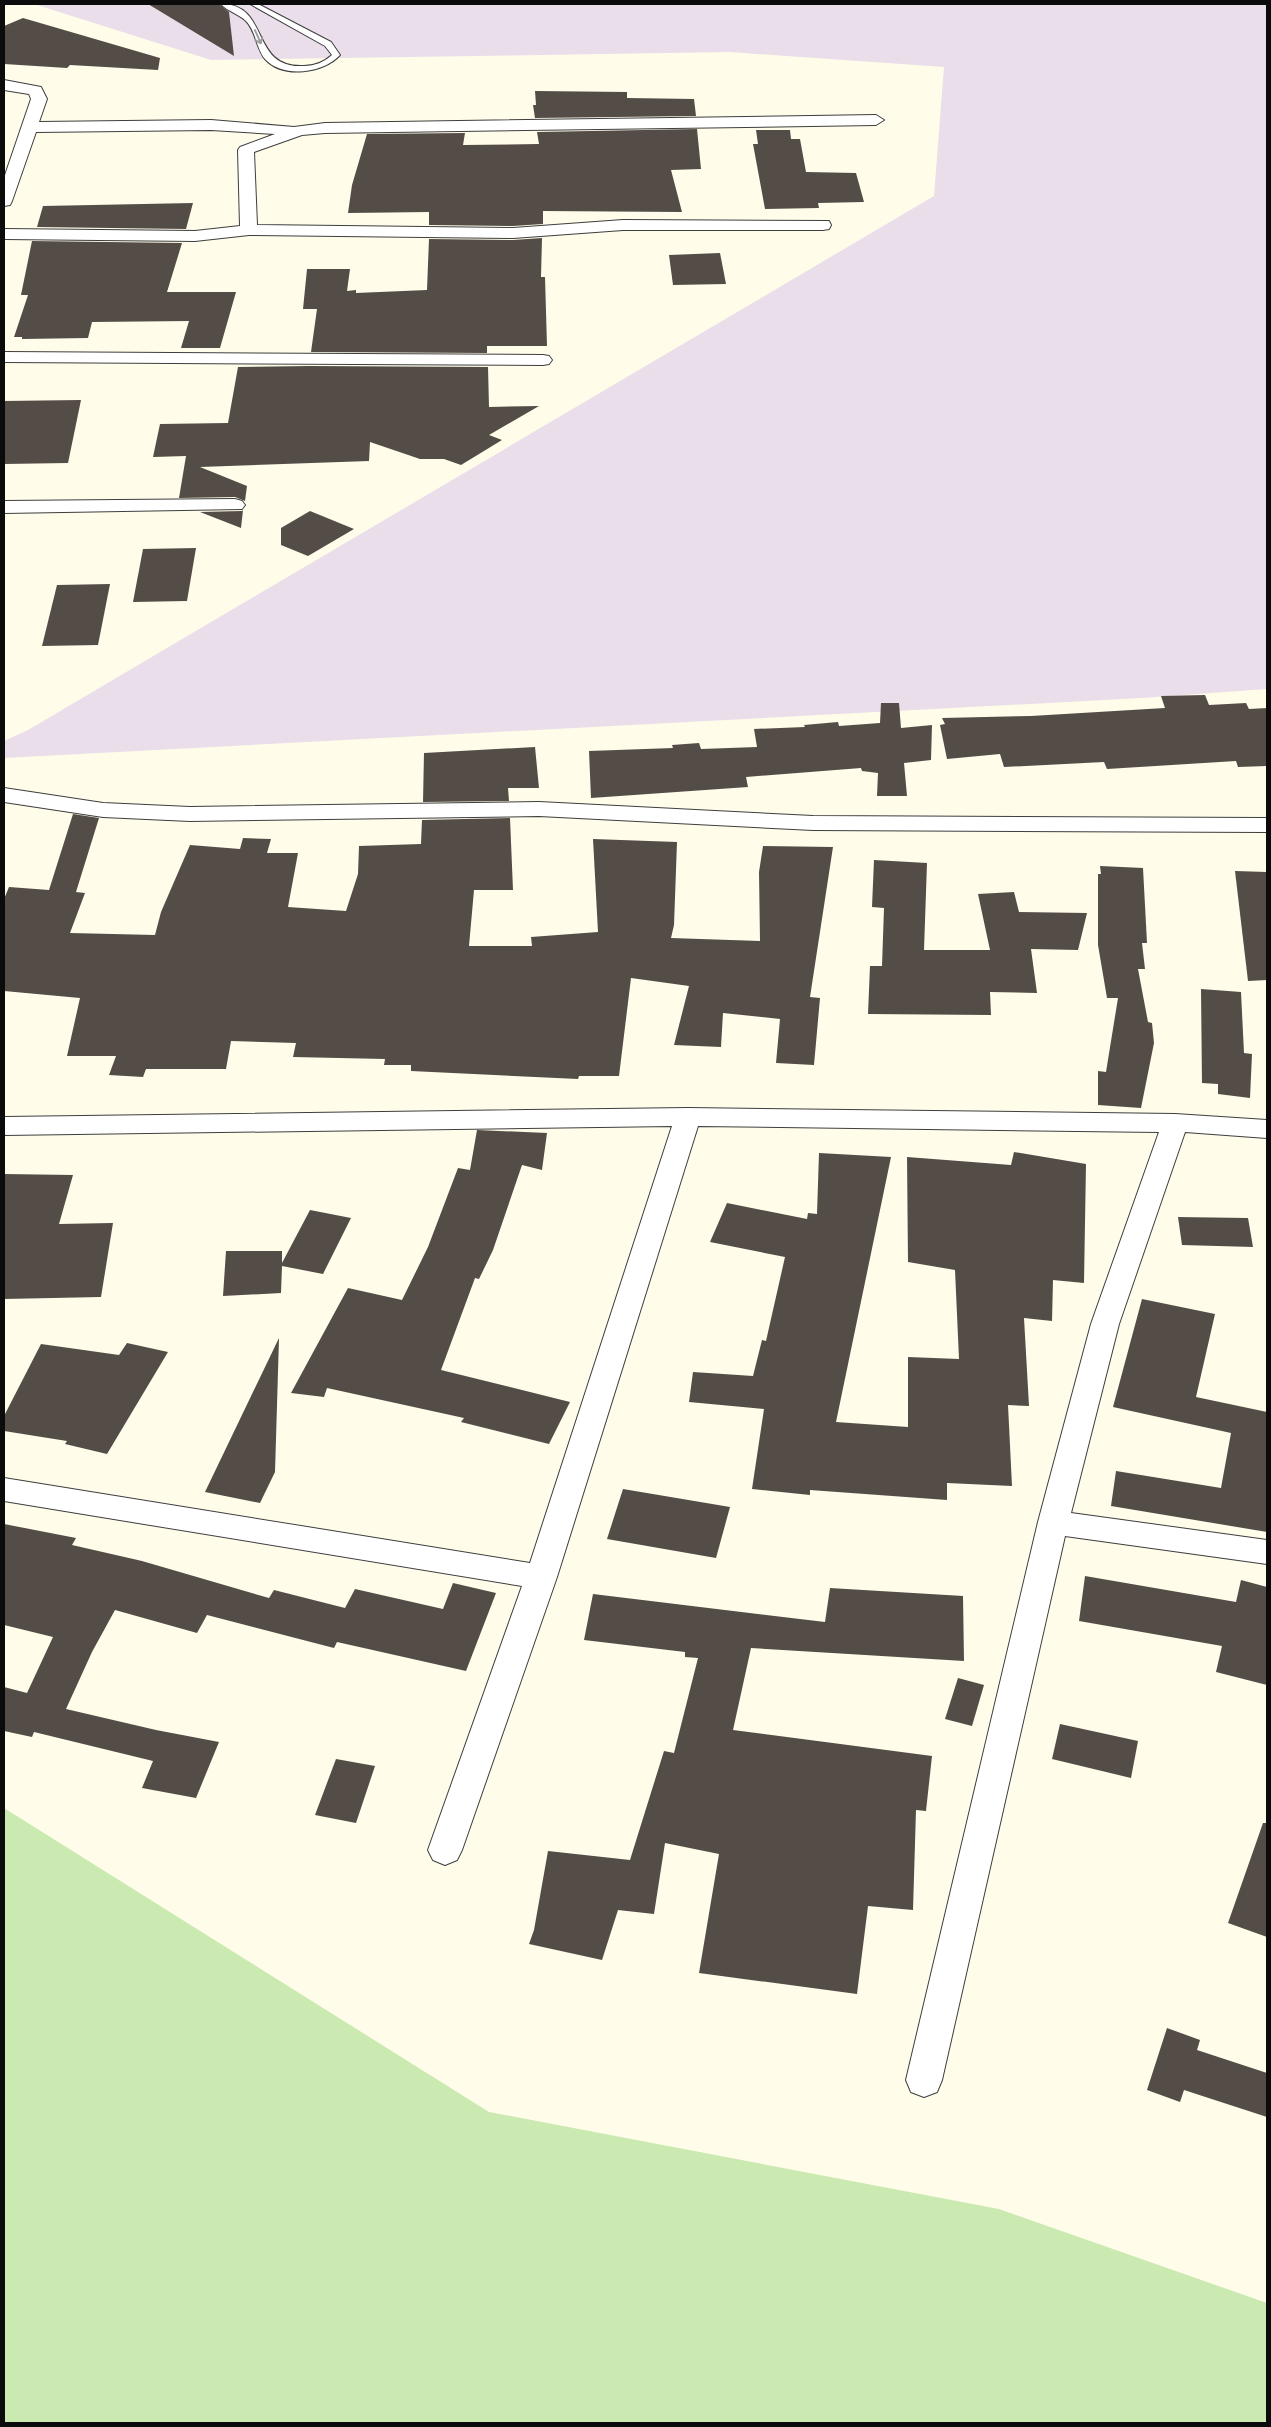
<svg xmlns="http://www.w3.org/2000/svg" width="1271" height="2427" font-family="Georgia,serif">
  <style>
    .industrial { fill: #eadeeb }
    .green { fill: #cbeab2 }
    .building { fill: #544d47 }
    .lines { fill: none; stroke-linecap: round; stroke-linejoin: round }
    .lane-casing { stroke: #3e3e3e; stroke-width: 2 }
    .street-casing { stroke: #3e3e3e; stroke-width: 2 }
    .lane { fill: #fff; fill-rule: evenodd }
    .street { fill: #fff; fill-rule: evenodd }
    .oneway { stroke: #9d9d9d }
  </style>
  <rect width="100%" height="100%" fill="#fffce9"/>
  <polygon class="industrial" points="34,4 1267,4 1267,689 1142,698 4,758 4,741 28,730 934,196 944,67 730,52 211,60"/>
  <polygon class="green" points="4,1808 489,2112 999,2209 1267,2303 1267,2423 4,2423"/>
  <g class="building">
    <polygon points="148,4 219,4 229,12 234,56"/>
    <polygon points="23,18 160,58 158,70 70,65 67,68 4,64 4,26"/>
    <polygon points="535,91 627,92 627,98 694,99 696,116 535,118 533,105 536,105"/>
    <polygon points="697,129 701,169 671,170 682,212 543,211 543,224 513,226 429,225 429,212 348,213 352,185 367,134 465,133 463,145 539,144 537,132"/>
    <polygon points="756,130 790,130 791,139 800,139 806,172 856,173 864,202 818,203 819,208 765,209 753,144 758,144"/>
    <polygon points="193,203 186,229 37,227 43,206"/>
    <polygon points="542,238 541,277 545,277 547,346 487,346 487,353 311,352 317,309 303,309 307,269 350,269 347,291 356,290 356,293 427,290 429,239 513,240"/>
    <polygon points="32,241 182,243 167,292 236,292 220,348 181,348 189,321 92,322 88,338 22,339 22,337 14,337 28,295 21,295"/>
    <polygon points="720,253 726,284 673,285 669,255"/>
    <polygon points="309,366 488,367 489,407 539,406 489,435 502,440 461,465 444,459 420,459 370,442 369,461 200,467 247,486 245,501 235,497 179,498 186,456 153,457 160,424 228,423 238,367"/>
    <polygon points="81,400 68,463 4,464 4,401"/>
    <polygon points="243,510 241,528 200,512 242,511"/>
    <polygon points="310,511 354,529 308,556 281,545 281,528"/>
    <polygon points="196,548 187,601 133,602 143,549"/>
    <polygon points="110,584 98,645 42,646 57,585"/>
    <polygon points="1205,695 1209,705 1246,703 1249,709 1267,708 1267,766 1238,767 1236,761 1107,769 1104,762 1004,767 1000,754 947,759 940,725 945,724 942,718 1031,716 1165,708 1161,696"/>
    <polygon points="881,703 899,703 901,728 932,725 931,760 904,763 907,796 877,796 878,773 862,771 861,768 746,777 748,787 591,798 589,751 673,748 672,745 699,743 701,749 757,747 754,729 805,727 804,725 838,722 839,726 880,723"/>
    <polygon points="535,747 539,788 508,788 509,801 423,802 424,753"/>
    <polygon points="73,814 99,818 76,892 85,893 70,933 155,935 161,912 190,845 240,849 243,838 271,839 267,853 298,853 288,907 346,911 358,874 359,846 421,844 422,820 510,818 513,890 474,890 469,946 532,946 531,937 598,932 593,839 677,842 674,925 671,938 760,941 759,872 763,846 833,847 810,997 820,998 814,1065 776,1063 780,1019 723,1013 721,1047 674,1045 689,986 631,978 619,1076 579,1076 578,1079 411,1071 411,1065 384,1065 385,1059 293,1057 296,1043 231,1041 226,1069 146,1069 143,1077 109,1075 116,1056 67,1056 80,998 4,991 4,899 9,887 49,890"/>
    <polygon points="874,860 927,863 924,950 990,950 978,894 1014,892 1019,912 1087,913 1078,950 1031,949 1037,993 990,992 991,1015 868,1014 870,966 882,966 884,908 872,907"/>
    <polygon points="1100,866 1143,868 1147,943 1142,943 1145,969 1138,969 1148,1022 1152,1023 1154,1043 1141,1108 1098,1105 1098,1071 1106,1072 1118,998 1107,998 1098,945 1098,874 1101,874"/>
    <polygon points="1235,871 1267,872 1267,980 1248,981"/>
    <polygon points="1201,989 1241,992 1244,1053 1252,1054 1250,1098 1218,1094 1218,1084 1202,1083"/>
    <polygon points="477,1130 547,1133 542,1170 522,1165 493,1250 479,1279 475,1278 441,1370 570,1402 549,1444 461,1422 464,1418 327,1388 324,1397 291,1393 348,1288 402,1300 428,1247 458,1168 470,1170"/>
    <polygon points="1014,1152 1086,1164 1084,1283 1053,1280 1052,1321 1024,1318 1029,1406 1008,1405 1012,1486 947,1483 947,1500 810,1490 810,1495 752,1489 764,1409 689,1402 693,1372 753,1376 762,1340 766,1341 785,1257 710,1242 727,1203 807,1219 808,1213 817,1214 819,1153 891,1157 836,1422 908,1427 908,1357 959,1359 955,1270 908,1262 907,1157 1011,1165"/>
    <polygon points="4,1174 73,1175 59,1224 113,1223 101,1297 4,1299"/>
    <polygon points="310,1210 351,1218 323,1274 282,1266 281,1293 223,1296 226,1251 282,1251 282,1263"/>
    <polygon points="1178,1217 1248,1218 1253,1247 1182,1245"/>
    <polygon points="1142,1299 1215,1314 1196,1397 1267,1412 1267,1532 1111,1506 1116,1471 1221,1488 1231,1433 1113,1407"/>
    <polygon points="279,1338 275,1472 260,1503 205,1492"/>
    <polygon points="127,1343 168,1352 107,1454 65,1444 67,1441 4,1431 4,1416 41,1344 119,1355"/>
    <polygon points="623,1489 730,1507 716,1558 607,1539"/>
    <polygon points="4,1524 76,1538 72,1545 142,1561 269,1598 274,1590 345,1608 355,1589 443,1609 453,1583 496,1593 466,1671 337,1642 334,1648 207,1615 197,1633 115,1610 92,1652 66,1709 156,1730 219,1742 196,1798 142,1788 153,1761 34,1732 32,1737 4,1731 4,1687 27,1693 53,1637 4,1625"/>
    <polygon points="1085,1576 1236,1602 1241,1580 1267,1587 1267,1685 1216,1672 1222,1646 1079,1621"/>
    <polygon points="830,1588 963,1596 964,1661 751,1648 733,1730 932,1756 926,1811 916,1810 913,1910 868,1906 857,1994 699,1973 719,1854 665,1843 654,1914 618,1910 602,1960 529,1944 534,1930 548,1851 630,1860 664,1751 674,1753 698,1658 685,1657 685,1652 584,1640 593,1594 825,1622"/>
    <polygon points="958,1678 984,1685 972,1726 945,1719"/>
    <polygon points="1060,1724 1138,1741 1131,1778 1052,1759"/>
    <polygon points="336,1759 375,1766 356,1823 315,1815"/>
    <polygon points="1263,1823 1267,1823 1267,1937 1228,1923"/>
    <polygon points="1167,2028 1200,2040 1197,2050 1267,2073 1267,2117 1184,2090 1180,2102 1147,2090"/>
  </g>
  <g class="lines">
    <defs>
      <path id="lane" d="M221 4C271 4 249 69 304 66 315 66 324 62 332 55L325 46 250 4H258L331 42 340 55C324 73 283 79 265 59 256 48 256 31 246 21 239 14 227 11 221 4Z"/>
      <g id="street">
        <polygon points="4,80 41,87 47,99 39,122 211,120 294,127 325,123 876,115 884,120 876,125 325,133 302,135 254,152 257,225 513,228 623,220 829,221 831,225 829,229 823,230 623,230 513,238 249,235 195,241 4,239 4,229 195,231 240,226 238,150 240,147 275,134 211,130 36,132 12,201 10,205 4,206 4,178 31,99 29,94 4,90"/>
        <polygon points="4,352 543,355 549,356 552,360 549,364 543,365 4,362"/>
        <polygon points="235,499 242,501 245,505 242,509 4,513 4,501"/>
        <polygon points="4,788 103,803 190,807 539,802 813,816 1267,818 1267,832 813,830 539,816 190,821 103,817 4,802"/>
        <polygon points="688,1108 1175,1114 1267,1120 1267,1138 1185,1132 1119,1324 1071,1513 1267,1540 1267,1564 1065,1536 942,2080 937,2092 924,2097 911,2092 906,2080 1038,1522 1091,1324 1159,1132 698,1126 557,1577 462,1850 457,1860 445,1865 433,1860 428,1850 522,1586 4,1501 4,1478 530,1563 672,1126 4,1135 4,1117"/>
      </g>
    </defs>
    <use href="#lane" class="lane-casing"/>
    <use href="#street" class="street-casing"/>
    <use href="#lane" class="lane"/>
    <use href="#street" class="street"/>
  </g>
  <defs><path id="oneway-shaft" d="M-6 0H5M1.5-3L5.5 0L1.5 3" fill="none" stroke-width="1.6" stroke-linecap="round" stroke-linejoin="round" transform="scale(1.25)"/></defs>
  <use class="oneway" href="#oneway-shaft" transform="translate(258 37) rotate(66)"/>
  <rect width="1271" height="2427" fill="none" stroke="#0b0b0b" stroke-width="10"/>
</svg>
